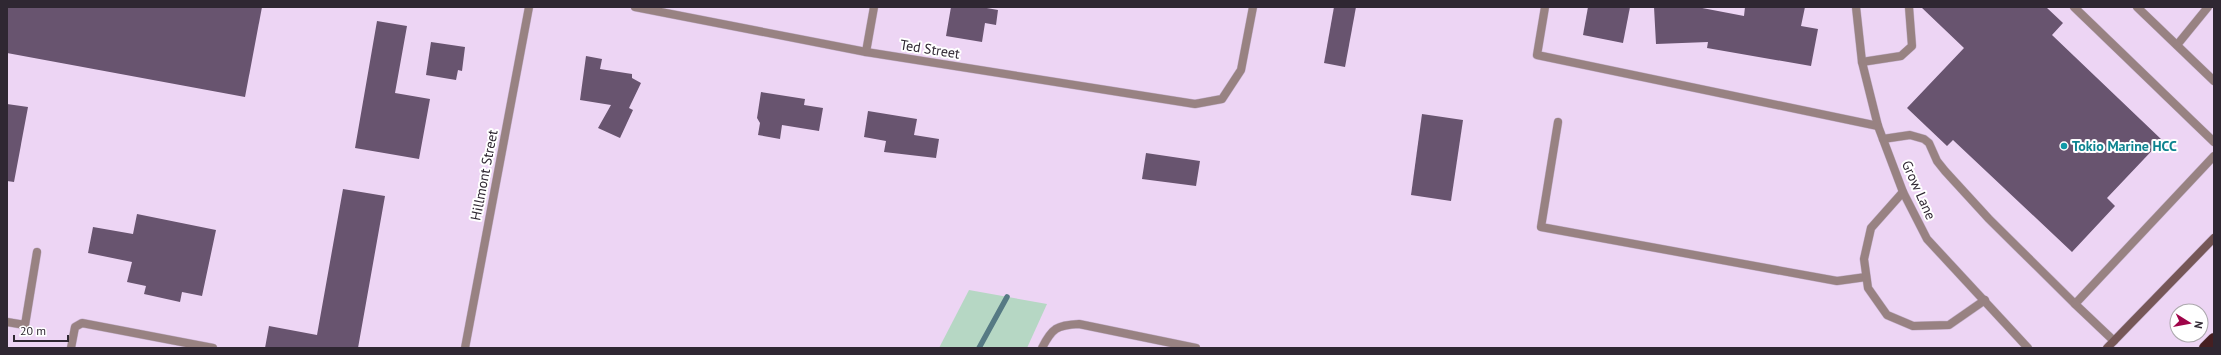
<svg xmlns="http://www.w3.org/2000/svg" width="2221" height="355" font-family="'PT Sans',sans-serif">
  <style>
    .green { fill: #b6d7c4 }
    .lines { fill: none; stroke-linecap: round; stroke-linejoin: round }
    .stream { stroke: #567a84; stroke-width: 5.5 }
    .building { fill: #68546f }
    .lane-casing { stroke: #c7b2cd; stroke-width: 9 }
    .street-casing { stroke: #c7b2cd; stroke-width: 9 }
    .secondary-casing { stroke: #c7b2cd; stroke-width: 9 }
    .highway-casing { stroke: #c7b2cd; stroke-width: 13 }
    .lane { stroke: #988282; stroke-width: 8 }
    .street { stroke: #988282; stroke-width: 8 }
    .secondary { stroke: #765757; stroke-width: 8 }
    .highway { stroke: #461f21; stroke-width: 12 }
    .culture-dot { fill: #0f9aa8; stroke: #fff; stroke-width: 1.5 }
    .labels { text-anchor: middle; stroke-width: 4; stroke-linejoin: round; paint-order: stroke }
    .street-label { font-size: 14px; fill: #2f2732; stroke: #fff }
    .culture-label { font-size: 14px; font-weight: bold; fill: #0d838f; stroke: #fff; text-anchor: start }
  </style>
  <rect width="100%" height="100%" fill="#edd5f4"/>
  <polygon class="green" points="969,290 1047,304 1027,348 939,348"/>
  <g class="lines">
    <polyline class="stream" points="979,348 1007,297"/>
  </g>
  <g class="building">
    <polygon points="7,7 262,7 245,97 7,53"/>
    <polygon points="951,7 981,7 998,10 996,25 985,23 982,42 946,36"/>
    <polygon points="1334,7 1356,7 1345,67 1324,63"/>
    <polygon points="1588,7 1630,7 1623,43 1583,35"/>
    <polygon points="1654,7 1697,7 1744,16 1745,7 1805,7 1801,26 1818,29 1811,66 1707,48 1708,42 1656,44"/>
    <polygon points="1921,7 2046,7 2063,23 2052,35 2162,140 2107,198 2115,206 2072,252 1953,140 1947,146 1907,108 1964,48"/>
    <polygon points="377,21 407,26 395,93 430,99 419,159 355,148"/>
    <polygon points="431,42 465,47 462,71 458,70 456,80 426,75"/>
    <polygon points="586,56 602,59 600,69 632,74 632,78 641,83 629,108 633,110 620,138 598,128 611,105 580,100"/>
    <polygon points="761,92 805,99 804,105 823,108 819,131 782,125 780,139 758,135 760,123 757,118"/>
    <polygon points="7,104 28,107 14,182 7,181"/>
    <polygon points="868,111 917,119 914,135 939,139 936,158 884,152 886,141 864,137"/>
    <polygon points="1422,114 1463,120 1451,201 1411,195"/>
    <polygon points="1146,153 1200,161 1196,186 1142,179"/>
    <polygon points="343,189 385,196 358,348 265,348 269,326 317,335"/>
    <polygon points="137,214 216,230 202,296 182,292 180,302 144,294 146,286 127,282 132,262 88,253 93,227 133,234"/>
  </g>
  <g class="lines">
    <defs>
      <g id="lane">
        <polyline points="1545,7 1537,55 1878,126"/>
        <polyline points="2074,7 2214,142"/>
        <polyline points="2137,7 2214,81"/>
        <polyline points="2177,45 2208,7"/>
        <polyline points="1862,62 1901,56 1912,46 1909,7"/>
        <polyline points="1558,122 1541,227 1837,281 1866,277"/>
        <polyline points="1883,139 1910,135 1924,139 1929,143 1937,161 1945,171 1989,219 2075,304"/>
        <polyline points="1903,192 1871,228 1864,259 1868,288 1887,315 1913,326 1949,325 1985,300"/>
        <polyline points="7,322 25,325 37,252"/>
        <polyline points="2114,341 2075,304 2214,156"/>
        <polyline points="71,348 75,327 82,323 213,348"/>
        <path d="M1042 348C1052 328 1057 325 1079 324L1196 348"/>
      </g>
      <g id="street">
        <polyline points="635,7 866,52 1195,104 1222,99 1241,70 1253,7"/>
        <polyline points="1856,7 1862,62 1878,126 1903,192 1927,239 2028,348"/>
        <polyline points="866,52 874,7"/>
        <polyline points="465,348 529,7"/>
      </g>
      <polyline id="secondary" points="2107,348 2214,238"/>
      <polyline id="highway" points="2205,348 2214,339"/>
    </defs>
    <use href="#lane" class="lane-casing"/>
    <use href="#street" class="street-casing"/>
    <use href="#secondary" class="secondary-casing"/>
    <use href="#highway" class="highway-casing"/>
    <use href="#lane" class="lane"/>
    <use href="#street" class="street"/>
    <use href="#secondary" class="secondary"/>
    <use href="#highway" class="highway"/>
  </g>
  <circle class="culture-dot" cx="2064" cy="146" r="4"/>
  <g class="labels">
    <g class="street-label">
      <text transform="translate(930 49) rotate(9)" y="5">Ted Street</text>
      <text transform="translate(484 175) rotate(-79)" y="5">Hillmont Street</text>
      <text transform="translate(1919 190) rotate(66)" y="5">Grow Lane</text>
    </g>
    <g class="culture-label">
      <text x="2072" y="151">Tokio Marine HCC</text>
    </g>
  </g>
  <rect width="2221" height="355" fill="none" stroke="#2f2732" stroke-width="16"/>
  <g transform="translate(2189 323) rotate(101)"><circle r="19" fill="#ffffff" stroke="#aca9ad"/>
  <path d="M0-3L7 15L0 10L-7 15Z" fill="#9f0449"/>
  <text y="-6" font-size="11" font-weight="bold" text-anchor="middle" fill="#2f2732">N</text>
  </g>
  <path d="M14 335v6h54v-6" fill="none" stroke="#2f2732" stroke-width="2"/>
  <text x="20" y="335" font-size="12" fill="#2f2732" stroke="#ffffff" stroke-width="3" paint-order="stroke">20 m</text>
</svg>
